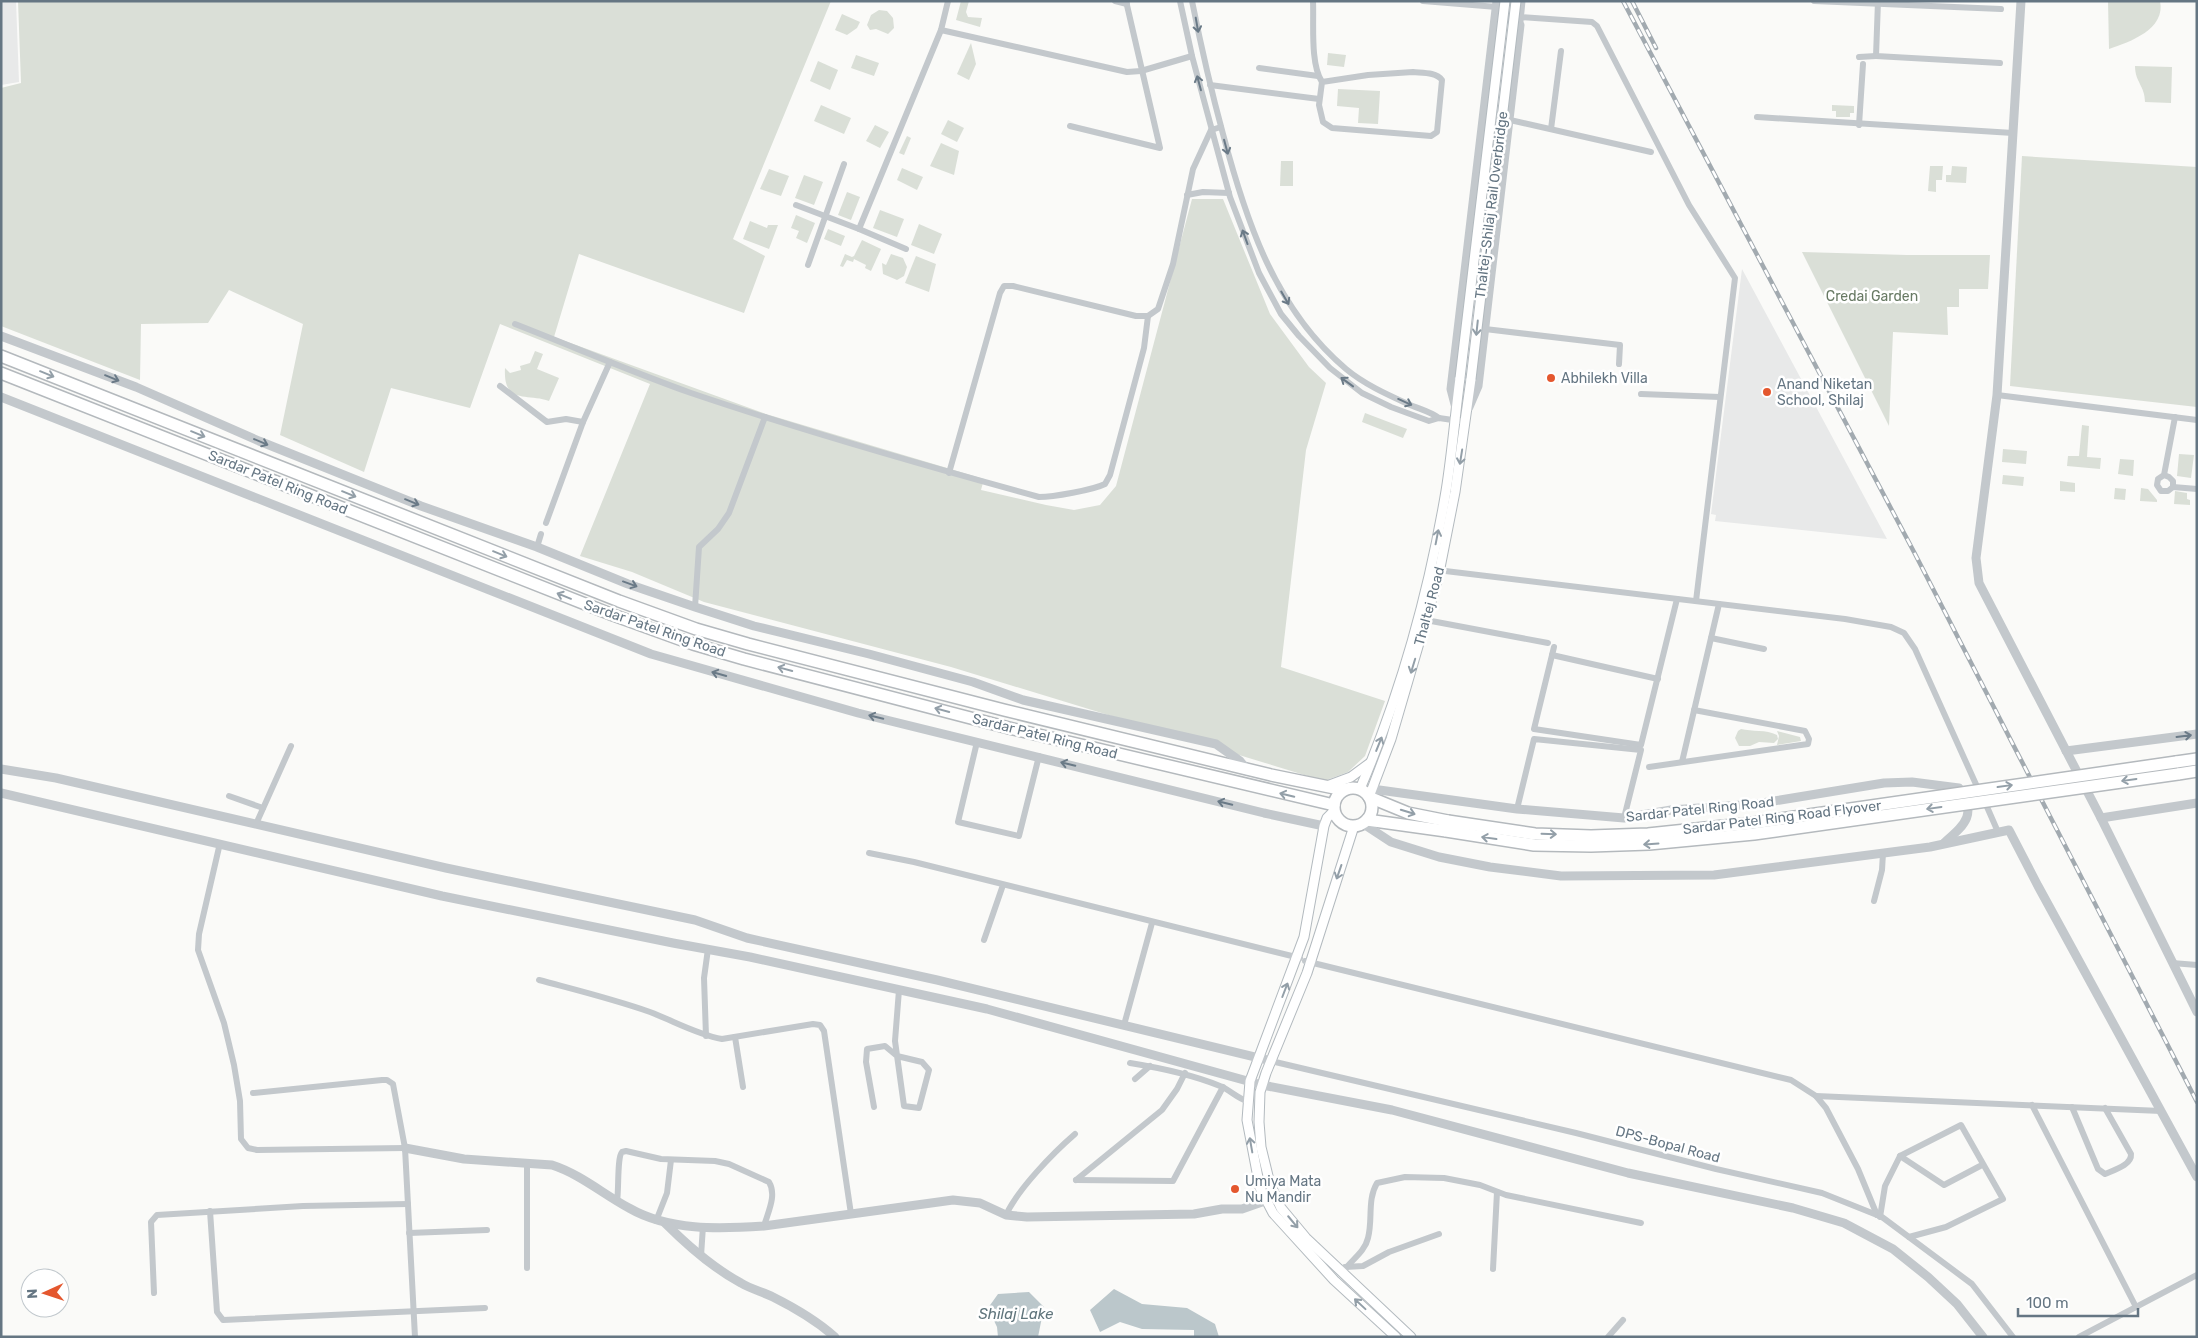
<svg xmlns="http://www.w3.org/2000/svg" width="2198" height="1338" font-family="Rubik,sans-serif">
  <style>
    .built { fill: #e8e9e9 }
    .green { fill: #dadfd7 }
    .water { fill: #bbc7cb }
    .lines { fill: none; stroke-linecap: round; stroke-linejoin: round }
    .secondary-casing { stroke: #b3babf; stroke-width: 11 }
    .trunk-casing { stroke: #b4b9bd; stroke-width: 14 }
    .minor { stroke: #c3c8cc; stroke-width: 6 }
    .tertiary { stroke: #c3c8cc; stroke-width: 9 }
    .secondary { stroke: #fff; stroke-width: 9 }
    .trunk { stroke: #fff; stroke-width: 11 }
    .rail-casing { stroke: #a2aab0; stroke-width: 4.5 }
    .rail { stroke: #fff; stroke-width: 2.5; stroke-dasharray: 8; stroke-linecap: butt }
    .secondary-bridge-casing { stroke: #b3babf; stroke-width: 11; stroke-linecap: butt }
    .trunk-bridge-casing { stroke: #b4b9bd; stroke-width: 14; stroke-linecap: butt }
    .secondary-bridge { stroke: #fff; stroke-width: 9 }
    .trunk-bridge { stroke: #fff; stroke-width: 11 }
    .oneway { stroke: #6a7a87 }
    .oneway2 { stroke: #939fa8 }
    .poi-dot { fill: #e4572e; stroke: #fff; stroke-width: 2 }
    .labels { text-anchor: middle; stroke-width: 5; stroke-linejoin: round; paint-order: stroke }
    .street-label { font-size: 14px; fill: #657683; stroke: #fff }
    .park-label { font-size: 14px; fill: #687a64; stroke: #fff }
    .poi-label { font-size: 14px; fill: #657683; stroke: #fff; text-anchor: start }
    .water-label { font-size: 15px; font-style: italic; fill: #60757c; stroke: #fff }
  </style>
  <rect width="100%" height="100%" fill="#fafaf8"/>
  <g class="built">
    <polygon points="1,1 16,1 19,82 1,85"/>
    <polygon points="1742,269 1887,539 1715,521 1716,515 1711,514"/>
  </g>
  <g class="green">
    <polygon points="18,1 831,1 733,239 765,256 744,313 579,254 554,337 766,414 984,479 981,490 1046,505 1074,510 1100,505 1116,486 1192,199 1223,199 1270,314 1309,367 1326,383 1306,450 1281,667 1385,701 1365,756 1348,772 1324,781 951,667 704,602 632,572 580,556 650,384 500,324 470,408 391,388 364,472 280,435 303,324 229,290 208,323 141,324 140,380 1,326 1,88 21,83"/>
    <polygon points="961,1 969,1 966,12 968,17 982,18 980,27 956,20"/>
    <path d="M2108 1H2160C2166 29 2130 42 2109 49Z"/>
    <polygon points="879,10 887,11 893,18 894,28 888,34 876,29 870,30 867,25 871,15"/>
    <polygon points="842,14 860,22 857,28 847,35 835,30"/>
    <polygon points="971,43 976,64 969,80 957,74"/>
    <polygon points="1328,53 1346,55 1344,67 1327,65"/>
    <polygon points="856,55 879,63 874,76 851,68"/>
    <polygon points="818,61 838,70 830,90 810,81"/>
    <path d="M2135 66 2172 67 2171 103 2145 102C2145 86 2135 82 2135 66Z"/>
    <polygon points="1338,89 1380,91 1378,124 1358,123 1359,108 1337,106"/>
    <polygon points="821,105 851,118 844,134 814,121"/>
    <polygon points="1832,105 1854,106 1854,113 1850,113 1850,117 1836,117 1836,111 1832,111"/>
    <polygon points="948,120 964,128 957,142 941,134"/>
    <polygon points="875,125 889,132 880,148 866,141"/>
    <polygon points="907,136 911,138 904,155 899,153"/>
    <polygon points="941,143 959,151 954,175 930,166"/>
    <polygon points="2022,156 2197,167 2197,407 2010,386"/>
    <polygon points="1281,161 1293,161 1293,186 1280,186"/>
    <polygon points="1930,166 1943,166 1942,180 1936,180 1936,192 1928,191"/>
    <polygon points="1952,166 1967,167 1966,183 1946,182 1946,175 1951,175"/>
    <polygon points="902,168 923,177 917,190 897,180"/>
    <polygon points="769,169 789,176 781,196 760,189"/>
    <polygon points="804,175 823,182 814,205 795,198"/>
    <polygon points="847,192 860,197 851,220 838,215"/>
    <polygon points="880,210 904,219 897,237 873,228"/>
    <polygon points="796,215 815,223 807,243 796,238 799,231 791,228"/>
    <polygon points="750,221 767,228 768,225 778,225 769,249 743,239"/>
    <polygon points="919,224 942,234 934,254 911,245"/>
    <polygon points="828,229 845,236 841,246 824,239"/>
    <polygon points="862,240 881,249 871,271 865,268 866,265 854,259 853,262 847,260 843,267 840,266 845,254 852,257 854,256"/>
    <polygon points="1802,252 1907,255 1990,255 1988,289 1959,289 1959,307 1947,307 1948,335 1893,332 1889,426"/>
    <polygon points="891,254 903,258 907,267 904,276 897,280 883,274 882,263 886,265"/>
    <polygon points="916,256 936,264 929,292 905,283"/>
    <path d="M535 351 543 354 537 369 559 378 549 401C527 393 503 405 505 368L510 373 521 370 520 366 530 363Z"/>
    <polygon points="1365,413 1407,429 1403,438 1362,422"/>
    <polygon points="2082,425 2089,426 2087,457 2101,458 2100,469 2067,466 2068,456 2079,456"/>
    <polygon points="2003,449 2027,451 2026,464 2002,462"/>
    <polygon points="2179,454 2194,455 2191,478 2177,476"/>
    <polygon points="2120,459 2134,460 2133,476 2118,474"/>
    <polygon points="2003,475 2024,477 2023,486 2002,484"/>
    <polygon points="2060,481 2075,483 2075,492 2060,491"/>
    <polygon points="2115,488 2126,489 2125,500 2114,499"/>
    <polygon points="2141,488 2148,489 2157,500 2157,502 2140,501"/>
    <polygon points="2175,491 2187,493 2187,499 2190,500 2190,505 2174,504"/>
    <path d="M1741 729C1752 732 1766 729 1777 735L1778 739 1774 743 1759 742 1750 746H1739L1735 738 1738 731Z"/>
    <polygon points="1777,731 1800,737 1801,741 1777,745 1779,736"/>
  </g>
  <g class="water">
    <polygon points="1114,1289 1142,1304 1187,1308 1215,1324 1219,1337 1194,1337 1194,1330 1142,1329 1120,1322 1100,1332 1090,1310"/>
    <polygon points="1029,1292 1044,1307 1038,1337 998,1337 997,1327 988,1308 998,1294"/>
  </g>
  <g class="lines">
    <defs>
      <g id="secondary">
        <polyline points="1327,786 1351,777 1370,763"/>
        <path d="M1360 789C1400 695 1429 592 1446 491 1452 454 1455 416 1460 378"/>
        <polyline points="1369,797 1391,739 1438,578 1455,492 1471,379"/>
        <polyline points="1334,811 1327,818 1324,826 1304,937 1250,1081 1247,1120 1260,1188 1273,1213 1334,1280 1396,1337"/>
        <polyline points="1354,826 1307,973 1266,1073 1260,1092 1259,1122 1261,1147 1270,1184 1281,1208 1306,1238 1411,1337"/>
      </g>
      <g id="trunk">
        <polyline points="1,356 619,601 696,629 748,644 1004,710 1271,775 1344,790"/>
        <polyline points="1,373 613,615 693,644 744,659 1009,728 1334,805"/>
        <polyline points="2176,762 2197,759"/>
        <polyline points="2178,774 2197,771"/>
        <circle cx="1353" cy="807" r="19"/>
        <polyline points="1369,797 1408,813 1448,821"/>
        <polyline points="1367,820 1446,831"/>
      </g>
    </defs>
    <use href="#secondary" class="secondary-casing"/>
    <use href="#trunk" class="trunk-casing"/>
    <g class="minor">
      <polyline points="948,1 941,30 1127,72 1141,71 1192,56"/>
      <polyline points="1115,1 1127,4"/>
      <polyline points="1180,1 1192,56 1230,197 1259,273 1281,314 1299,336 1330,368 1362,393 1391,407 1429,421 1439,418 1466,422"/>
      <path d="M1192 1C1201 46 1211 90 1223 134 1246 221 1275 309 1346 369 1364 384 1386 394 1408 404 1419 409 1429 411 1439 418"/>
      <path d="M1313 1C1314 23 1310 64 1322 82"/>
      <polyline points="1423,1 1497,7"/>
      <polyline points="1814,1 2001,9"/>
      <polyline points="1878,1 1876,56 2000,63"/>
      <polyline points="1519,17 1592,22 1597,26 1689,205 1735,278 1696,601"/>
      <polyline points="1859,57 1876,56"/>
      <polyline points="1259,68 1318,76"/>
      <path d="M1413 72C1423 73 1436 72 1442 80L1437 132 1431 136 1332 128 1323 122 1319 105 1322 82 1368 75Z"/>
      <polyline points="1210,85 1319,99"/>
      <polyline points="1757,117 2013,133"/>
      <polyline points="1510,120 1651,152"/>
      <polyline points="1859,125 1863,64"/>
      <polyline points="1070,126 1160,148 1126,1"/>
      <polyline points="1551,129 1561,51"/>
      <polyline points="1187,195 1203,192 1229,193"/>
      <polyline points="796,205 859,229"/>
      <polyline points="906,249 859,229 941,30"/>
      <polyline points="808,265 844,164"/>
      <path d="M515 324C574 347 632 372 691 393 806 432 922 465 1039 497 1053 497 1093 490 1105 484L1110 475 1144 348 1148 316"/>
      <polyline points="1485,329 1620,345 1619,364"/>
      <polyline points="500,386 547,422 566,419 583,422"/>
      <polyline points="1641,394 1720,397"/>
      <polyline points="1997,395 2197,420"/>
      <polyline points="949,473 1000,293 1004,286 1013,286 1136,316 1148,316 1158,309 1173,264 1193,169 1211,130 1221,127"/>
      <polyline points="2164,475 2169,477 2173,481 2173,487 2168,491 2161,491 2157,485 2158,479 2164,475 2175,417"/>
      <polyline points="2173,487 2197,489"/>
      <polyline points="546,523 583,422 610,362"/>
      <polyline points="537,547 541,534"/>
      <polyline points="1437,570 1845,619 1891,627 1904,633 1915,649 1979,791"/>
      <polyline points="695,607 699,547 718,529 729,513 765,417"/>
      <polyline points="1426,620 1548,643"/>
      <polyline points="1711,638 1764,649"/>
      <polyline points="1554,647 1534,729 1641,745 1677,599"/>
      <polyline points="1552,655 1658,679"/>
      <polyline points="977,742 958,822 1019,836 1039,756"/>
      <polyline points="1682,762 1719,604"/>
      <polyline points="1649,767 1808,744 1809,739 1805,731 1694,710"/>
      <polyline points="229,796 263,808"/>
      <polyline points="1984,800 1998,832"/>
      <polyline points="1517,809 1534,739 1641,750 1624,818"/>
      <polyline points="256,824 291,746"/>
      <polyline points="220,843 199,934 198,950 224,1023 234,1065 240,1101 241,1139 248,1148 257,1150 405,1148"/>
      <polyline points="869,853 914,862 1300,958"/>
      <polyline points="1874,901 1882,870 1883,853"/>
      <polyline points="984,940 1003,885"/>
      <polyline points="1305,961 1791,1080 1816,1096 1826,1108 1858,1169 1877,1215"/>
      <polyline points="2172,963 2197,965"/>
      <path d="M539 980C576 990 613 999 650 1012 674 1021 696 1034 722 1039L813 1024 820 1025 824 1031 851 1214"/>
      <polyline points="1124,1025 1152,923"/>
      <polyline points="706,1036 704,978 708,949"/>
      <polyline points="735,1037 743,1087"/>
      <polyline points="1271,1061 1576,1133 1716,1169 1822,1193 1882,1217 1972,1284 2013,1337"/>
      <path d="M1130 1063C1161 1068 1191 1074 1220 1086 1230 1090 1237 1098 1247 1101"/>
      <polyline points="1135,1079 1150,1066"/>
      <polyline points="253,1093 382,1080 387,1080 393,1084 405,1148 415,1337"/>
      <polyline points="1816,1096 2161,1111"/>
      <polyline points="2032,1105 2136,1307"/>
      <polyline points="874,1107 866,1062 867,1049 885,1046 897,1056 922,1062 929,1070 919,1108 904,1106 895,1041 899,990"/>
      <path d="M2072 1107 2098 1169 2105 1174C2114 1170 2132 1165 2131 1154L2105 1108"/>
      <polyline points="1076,1180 1173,1181 1223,1087"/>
      <polyline points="1076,1180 1162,1110 1177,1089 1185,1073"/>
      <path d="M617 1201C619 1190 617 1157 622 1152L626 1151 661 1159 715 1161 729 1164 769 1182C777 1195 768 1212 764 1226"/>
      <polyline points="210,1211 217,1312 223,1320 485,1308"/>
      <path d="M1006 1215C1018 1189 1053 1153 1075 1134"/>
      <polyline points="1880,1217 1885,1186 1900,1156"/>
      <polyline points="656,1221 667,1193 671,1160"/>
      <polyline points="409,1233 487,1230"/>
      <polyline points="1909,1237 1946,1227 2003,1199 1961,1125 1900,1156 1944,1185 1982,1165"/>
      <polyline points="701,1256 703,1226"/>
      <polyline points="1345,1267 1363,1266 1389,1252 1439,1234"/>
      <polyline points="527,1268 527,1164"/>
      <polyline points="1493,1269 1497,1192"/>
      <path d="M1342 1273C1350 1261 1365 1252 1368 1238 1373 1219 1367 1200 1377 1183L1405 1177 1444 1178 1480 1185 1506 1195 1641 1223"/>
      <polyline points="154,1293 151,1222 157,1215 303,1206 408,1204"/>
      <polyline points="1608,1337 1623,1320"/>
      <polyline points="2079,1337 2197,1275"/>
    </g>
    <g class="tertiary">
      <polyline points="2021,1 1997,395 1976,558 1979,583 2101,818 2197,1012"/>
      <polyline points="1519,21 1521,1"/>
      <polyline points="1,336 136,387 259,441 421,506 537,547 628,584 695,607 754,626 869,654 973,682 1023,700 1216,744 1240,761 1247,770"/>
      <polyline points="1,397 651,654 858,713 1264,813 1324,826"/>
      <polyline points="1469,407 1478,386 1520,25 1516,19 1498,19 1495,22"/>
      <polyline points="1456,408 1451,389 1497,1"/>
      <polyline points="2066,751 2197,734"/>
      <polyline points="1,769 56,778 446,868 695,920 747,938 937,980 1271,1061"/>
      <path d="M1372 789 1517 809 1624 818 1671 810 1756 804 1884 783 1912 782 1959 788C1978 815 1964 825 1944 843"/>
      <polyline points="1,793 442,896 673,943 750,957 987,1009 1262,1085 1392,1110 1628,1173 1793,1208 1844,1223 1893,1249 1928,1277 1957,1304 1983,1337"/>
      <polyline points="2101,818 2197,803"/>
      <polyline points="1362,823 1391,842 1439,857 1490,867 1561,876 1714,875 1930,847 2009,830 2038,886 2197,1177"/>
      <path d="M405 1148 464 1159 552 1165C580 1174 603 1194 629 1208 669 1231 719 1229 764 1226L953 1200 980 1203 1006 1215 1027 1217 1194 1214 1222 1209H1242L1276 1197"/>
      <path d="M665 1223C688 1246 713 1268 741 1283 751 1289 763 1292 773 1297 795 1308 817 1321 835 1337"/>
    </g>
    <use href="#secondary" class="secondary"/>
    <use href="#trunk" class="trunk"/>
    <defs>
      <g id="rail">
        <polyline points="1623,1 1914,552 2197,1102"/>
        <polyline points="1632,1 1656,48"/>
      </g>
    </defs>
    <use href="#rail" class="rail-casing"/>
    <use href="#rail" class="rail"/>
    <defs>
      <g id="secondary-bridge">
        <polyline points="1460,378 1505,1"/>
        <polyline points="1471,379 1516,1"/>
      </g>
      <g id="trunk-bridge">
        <polyline points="1448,821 1535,834 1591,836 1648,834 1753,823 2176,762"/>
        <polyline points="1446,831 1534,845 1591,846 1649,844 1754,834 2178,774"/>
      </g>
    </defs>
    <use href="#secondary-bridge" class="secondary-bridge-casing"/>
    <use href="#trunk-bridge" class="trunk-bridge-casing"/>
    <use href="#secondary-bridge" class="secondary-bridge"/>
    <use href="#trunk-bridge" class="trunk-bridge"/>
  </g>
  <defs><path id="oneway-shaft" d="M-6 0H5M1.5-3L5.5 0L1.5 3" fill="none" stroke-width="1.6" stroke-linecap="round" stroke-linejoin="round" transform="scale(1.25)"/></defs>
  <g class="oneway">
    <use href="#oneway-shaft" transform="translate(1197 25) rotate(80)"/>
    <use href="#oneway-shaft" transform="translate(1199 83) rotate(-105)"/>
    <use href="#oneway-shaft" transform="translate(1226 147) rotate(75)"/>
    <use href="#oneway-shaft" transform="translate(1245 237) rotate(-110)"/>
    <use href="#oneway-shaft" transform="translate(1285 298) rotate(60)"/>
    <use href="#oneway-shaft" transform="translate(112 378) rotate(22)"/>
    <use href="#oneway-shaft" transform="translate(1347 382) rotate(-144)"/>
    <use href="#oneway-shaft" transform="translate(1405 402) rotate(24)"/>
    <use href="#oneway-shaft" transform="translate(261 442) rotate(23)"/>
    <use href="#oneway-shaft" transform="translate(412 502) rotate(22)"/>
    <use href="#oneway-shaft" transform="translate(630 584) rotate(20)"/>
    <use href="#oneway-shaft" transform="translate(719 674) rotate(-164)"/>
    <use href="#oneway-shaft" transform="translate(876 717) rotate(-166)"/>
    <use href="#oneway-shaft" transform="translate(2184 736) rotate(-7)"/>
    <use href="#oneway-shaft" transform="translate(1068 764) rotate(-166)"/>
    <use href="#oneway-shaft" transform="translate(1225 803) rotate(-166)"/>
  </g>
  <g class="oneway2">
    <use href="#oneway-shaft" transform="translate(1477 328) rotate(96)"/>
    <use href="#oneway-shaft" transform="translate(47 374) rotate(22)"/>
    <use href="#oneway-shaft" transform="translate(198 434) rotate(22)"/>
    <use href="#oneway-shaft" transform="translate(1461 457) rotate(99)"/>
    <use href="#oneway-shaft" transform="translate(349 494) rotate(22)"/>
    <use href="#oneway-shaft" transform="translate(1437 537) rotate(-79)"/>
    <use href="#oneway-shaft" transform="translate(500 554) rotate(22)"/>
    <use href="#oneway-shaft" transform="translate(564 596) rotate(-158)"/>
    <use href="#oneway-shaft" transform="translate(1413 666) rotate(107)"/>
    <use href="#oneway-shaft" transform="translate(785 669) rotate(-165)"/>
    <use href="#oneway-shaft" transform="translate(942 710) rotate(-165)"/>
    <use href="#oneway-shaft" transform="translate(1379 744) rotate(-68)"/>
    <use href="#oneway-shaft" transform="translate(2129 780) rotate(172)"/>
    <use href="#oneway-shaft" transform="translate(2005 786) rotate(-8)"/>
    <use href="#oneway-shaft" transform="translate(1287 795) rotate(-166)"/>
    <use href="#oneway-shaft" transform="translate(1934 808) rotate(172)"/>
    <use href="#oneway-shaft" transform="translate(1408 812) rotate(17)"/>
    <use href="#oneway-shaft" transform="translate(1549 834) rotate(2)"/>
    <use href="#oneway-shaft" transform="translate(1489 838) rotate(-172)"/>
    <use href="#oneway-shaft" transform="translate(1651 844) rotate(176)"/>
    <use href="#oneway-shaft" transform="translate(1339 872) rotate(109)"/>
    <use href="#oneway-shaft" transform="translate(1285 990) rotate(-69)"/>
    <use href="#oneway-shaft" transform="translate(1251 1145) rotate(-100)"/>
    <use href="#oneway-shaft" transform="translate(1293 1222) rotate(50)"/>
    <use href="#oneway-shaft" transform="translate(1360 1304) rotate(-137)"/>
  </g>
  <g class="poi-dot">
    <circle cx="1551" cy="378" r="5"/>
    <circle cx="1767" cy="392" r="5"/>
    <circle cx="1235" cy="1189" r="5"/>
  </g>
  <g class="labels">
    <g class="street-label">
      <text transform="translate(1491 205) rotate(-83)" y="5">Thaltej-Shilaj Rail Overbridge</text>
      <text transform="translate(278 482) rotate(22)" y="5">Sardar Patel Ring Road</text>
      <text transform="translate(1429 606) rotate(-75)" y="5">Thaltej Road</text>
      <text transform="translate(655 628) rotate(19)" y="5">Sardar Patel Ring Road</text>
      <text transform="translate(1045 736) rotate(14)" y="5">Sardar Patel Ring Road</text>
      <text transform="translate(1700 809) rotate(-6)" y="5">Sardar Patel Ring Road</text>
      <text transform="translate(1782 817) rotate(-7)" y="5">Sardar Patel Ring Road Flyover</text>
      <text transform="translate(1668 1144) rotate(15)" y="5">DPS-Bopal Road</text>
    </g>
    <g class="park-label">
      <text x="1872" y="301">Credai Garden</text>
    </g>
    <g class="poi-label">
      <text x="1561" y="383">Abhilekh Villa</text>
      <text x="1777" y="389">Anand Niketan<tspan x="1777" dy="16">School, Shilaj</tspan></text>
      <text x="1245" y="1186">Umiya Mata<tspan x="1245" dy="16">Nu Mandir</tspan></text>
    </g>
    <g class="water-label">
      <text x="1016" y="1319">Shilaj Lake</text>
    </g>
  </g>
  <rect width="2198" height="1338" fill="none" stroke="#657683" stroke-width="5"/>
  <g transform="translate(45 1293) rotate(267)"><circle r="24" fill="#ffffff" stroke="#c1c8cd"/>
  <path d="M0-4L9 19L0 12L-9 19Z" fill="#e4572e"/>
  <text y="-8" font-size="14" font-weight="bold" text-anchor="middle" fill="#657683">N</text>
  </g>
  <path d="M2018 1308v8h120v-8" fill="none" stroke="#657683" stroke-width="2.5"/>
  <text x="2026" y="1308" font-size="15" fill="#657683" stroke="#ffffff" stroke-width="4" paint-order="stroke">100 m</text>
</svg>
